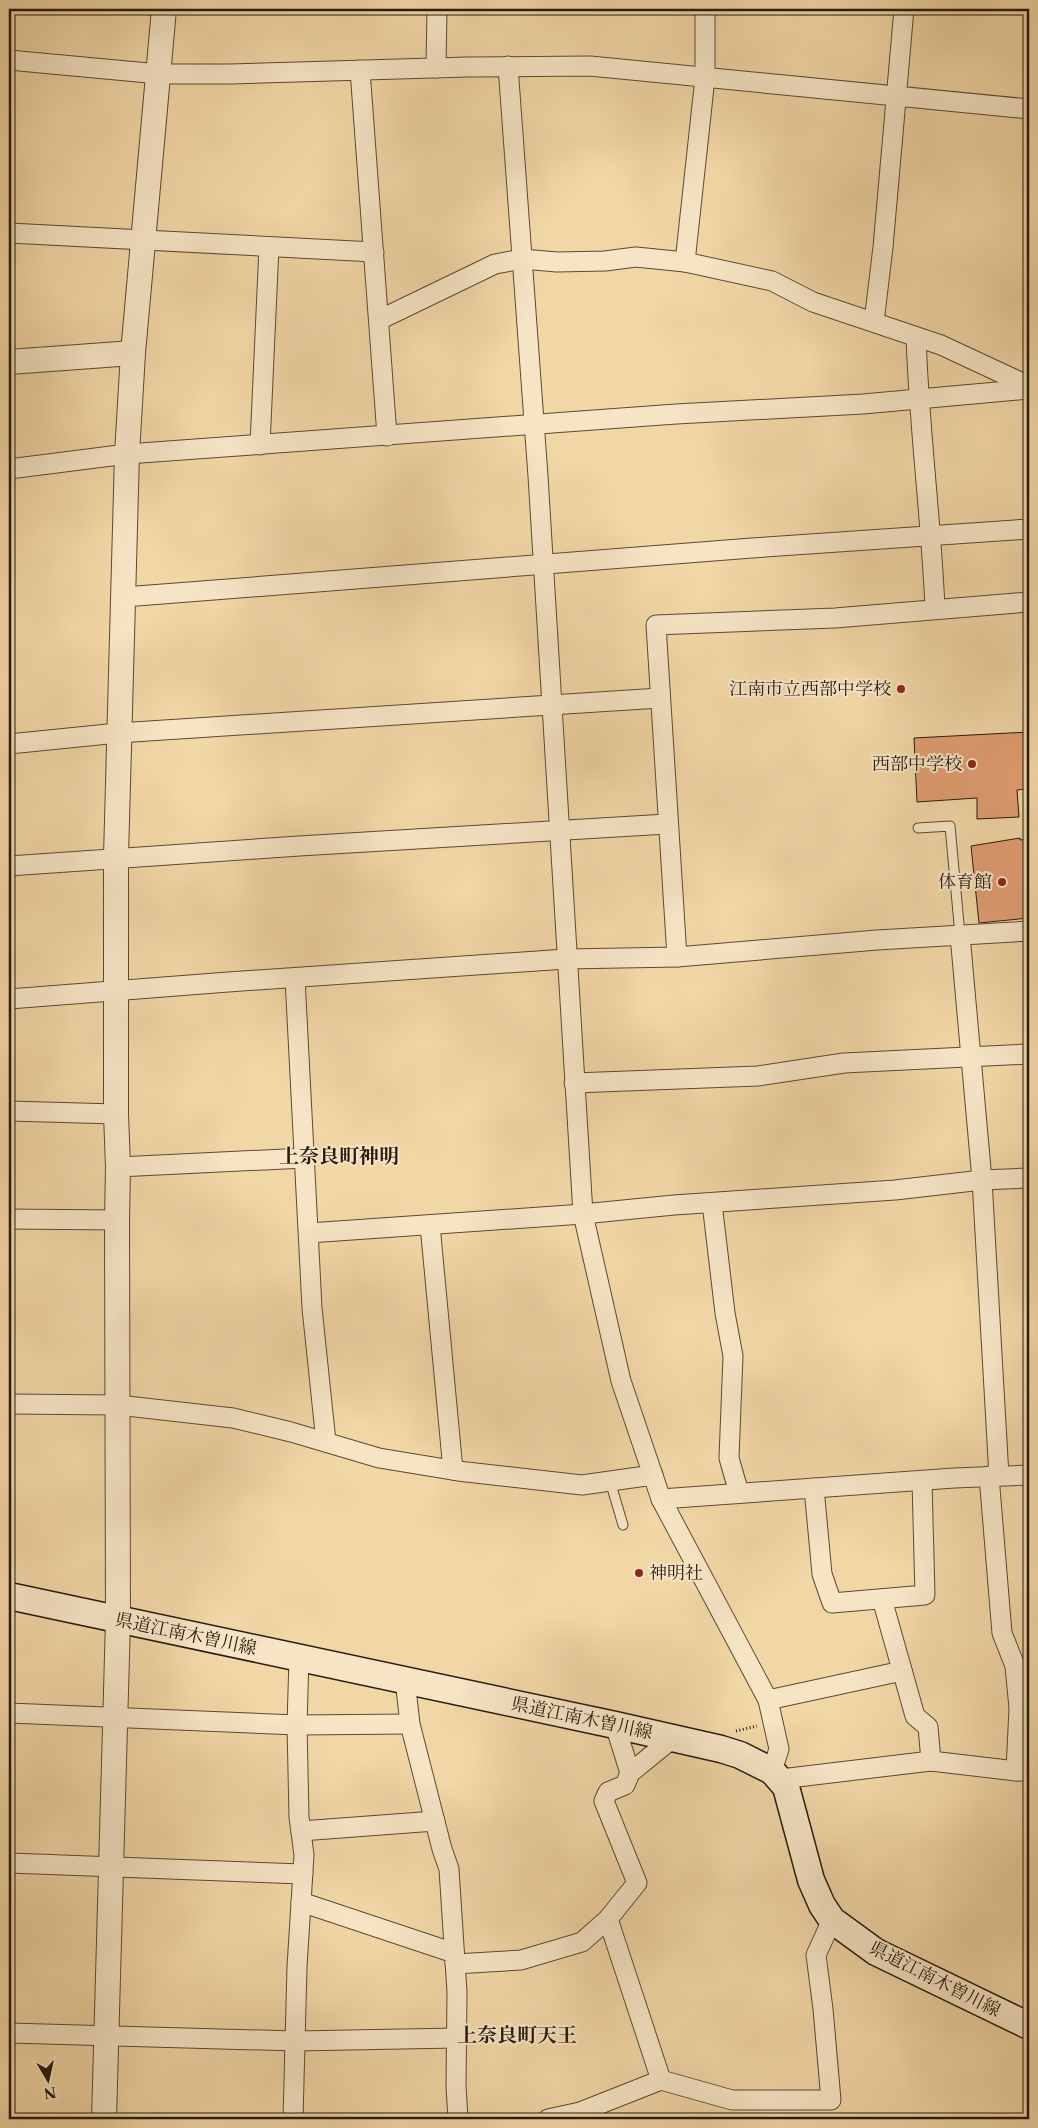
<svg xmlns="http://www.w3.org/2000/svg" width="1038" height="2128" font-family="'Libre Caslon Text','Noto Serif JP',serif">
  <style>
    .building { fill: #e19d72; stroke: #271b0d }
    .lines { fill: none; stroke-linecap: round; stroke-linejoin: round }
    .service-casing { stroke: #5a4a33; stroke-width: 11 }
    .minor-casing { stroke: #5a4a33; stroke-width: 21 }
    .tertiary-casing { stroke: #5a4a33; stroke-width: 26 }
    .secondary-casing { stroke: #271b0d; stroke-width: 29 }
    .path { stroke: #271b0d; stroke-width: 3; stroke-dasharray: 1 2.5; stroke-linecap: butt }
    .service { stroke: #f6e4c5; stroke-width: 9 }
    .minor { stroke: #f6e4c5; stroke-width: 19 }
    .tertiary { stroke: #f6e4c5; stroke-width: 24 }
    .secondary { stroke: #f6e4c5; stroke-width: 26 }
    .poi-dot { fill: #8f2418; stroke: #f6e4c5; stroke-width: 2 }
    .labels { text-anchor: middle; stroke-width: 4; stroke-linejoin: round; paint-order: stroke }
    .poi-label { font-size: 18px; fill: #271b0d; stroke: #f6e4c5; text-anchor: end }
    .street-label { font-size: 18px; fill: #271b0d; stroke: #f6e4c5 }
    .quarter-label { font-size: 20px; font-weight: bold; fill: #271b0d; stroke: #f6e4c5 }
  </style>
  <rect width="100%" height="100%" fill="#f1d6a6"/>
  <filter id="stains"><feTurbulence type="fractalNoise" baseFrequency=".004" numOctaves="4"/><feColorMatrix values="0 0 0 0 .2 0 0 0 0 .09 0 0 0 0 .02 0 0 0 .5 -.17"/></filter>
  <radialGradient id="worn" r=".72"><stop offset=".6" stop-color="#630" stop-opacity="0"/><stop offset="1" stop-color="#630" stop-opacity=".3"/></radialGradient>
  <g class="building">
    <polygon points="1029,732 1029,789 1017,790 1019,817 977,819 977,798 917,802 914,738"/>
    <polygon points="1020,838 1020,840 1029,839 1029,918 979,923 971,846"/>
  </g>
  <g class="lines">
    <defs>
      <g id="service">
        <polyline points="918,828 950,826 960,935"/>
        <polyline points="610,1481 623,1525"/>
      </g>
      <g id="minor">
        <polyline points="9,60 159,74 231,74 467,67 590,66 1029,109"/>
        <polyline points="508,66 538,476 583,1214 621,1381 661,1499 768,1700 779,1749 772,1771"/>
        <polyline points="436,68 437,9"/>
        <polyline points="360,70 387,436"/>
        <polyline points="9,233 374,252"/>
        <polyline points="685,262 705,78 705,9"/>
        <polyline points="379,320 495,264 522,259 557,262 605,261 636,257 685,262 772,281 813,302 941,345 1029,386"/>
        <polyline points="874,322 883,247 904,9"/>
        <path d="M916 337C919 427 931 517 935 608"/>
        <polyline points="260,445 269,247"/>
        <polyline points="9,469 127,454 676,414 863,404 1029,389"/>
        <polyline points="124,597 752,548 1029,529"/>
        <polyline points="9,744 118,733 660,698"/>
        <polyline points="9,866 299,846 667,824"/>
        <polyline points="960,935 982,1180 999,1476"/>
        <polyline points="677,957 656,625 835,618 1029,602"/>
        <polyline points="295,978 312,1308 326,1442"/>
        <polyline points="9,999 228,982 566,959 677,957 877,940 1029,931"/>
        <polyline points="574,1083 758,1076 844,1063 1029,1054"/>
        <polyline points="9,1111 116,1114"/>
        <polyline points="118,1167 305,1158"/>
        <polyline points="712,1203 725,1313 733,1356 729,1458 739,1493"/>
        <polyline points="9,1219 117,1220"/>
        <polyline points="430,1225 453,1470"/>
        <polyline points="309,1233 583,1214 674,1205 895,1190 982,1180 1029,1178"/>
        <polyline points="9,1404 118,1405 233,1418 291,1432 379,1458 458,1471 582,1485 653,1475"/>
        <polyline points="989,1476 1002,1633 1015,1666 1019,1708 1016,1771"/>
        <polyline points="814,1488 822,1574 832,1603 925,1595 922,1481"/>
        <polyline points="661,1499 954,1478 1029,1475"/>
        <polyline points="882,1599 915,1716 928,1727 931,1761"/>
        <polyline points="405,1680 410,1724 442,1849 449,1869 457,1992 456,2086 458,2119"/>
        <polyline points="768,1700 902,1671"/>
        <polyline points="9,1713 297,1725 410,1724"/>
        <polyline points="630,1773 673,1738"/>
        <polyline points="781,1779 931,1761 1016,1771 1029,1771"/>
        <polyline points="301,1831 435,1821"/>
        <polyline points="9,1863 303,1874"/>
        <polyline points="301,1902 454,1953"/>
        <polyline points="608,1919 661,2080"/>
        <polyline points="455,1964 521,1960 582,1942 608,1919 637,1883 604,1801 608,1792 625,1785 630,1773 615,1725"/>
        <polyline points="9,2033 296,2041 456,2038"/>
        <polyline points="293,2119 297,1967 304,1855 299,1817 297,1725 299,1658"/>
        <polyline points="548,2119 580,2112 661,2080 732,2100 831,2100 823,2009 816,1955 832,1920"/>
      </g>
      <g id="tertiary">
        <polyline points="9,362 133,353"/>
        <polyline points="104,2119 118,1620 117,1220 118,1167 116,1114 116,857 127,454 133,353 164,9"/>
      </g>
      <polyline id="secondary" points="9,1596 615,1725 721,1749 740,1755 772,1771 786,1787 811,1880 822,1905 832,1920 876,1952 1029,2026"/>
    </defs>
    <use href="#service" class="service-casing"/>
    <use href="#minor" class="minor-casing"/>
    <use href="#tertiary" class="tertiary-casing"/>
    <use href="#secondary" class="secondary-casing"/>
    <polyline class="path" points="736,1731 757,1726"/>
    <use href="#service" class="service"/>
    <use href="#minor" class="minor"/>
    <use href="#tertiary" class="tertiary"/>
    <use href="#secondary" class="secondary"/>
  </g>
  <g class="poi-dot">
    <circle cx="901" cy="689" r="5"/>
    <circle cx="972" cy="764" r="5"/>
    <circle cx="1002" cy="882" r="5"/>
    <circle cx="639" cy="1573" r="5"/>
  </g>
  <g class="labels">
    <g class="poi-label">
      <text x="891" y="695">江南市立西部中学校</text>
      <text x="962" y="770">西部中学校</text>
      <text x="992" y="888">体育館</text>
      <text x="649" y="1579" text-anchor="start">神明社</text>
    </g>
    <g class="street-label">
      <text transform="translate(186 1634) rotate(12)" y="6">県道江南木曽川線</text>
      <text transform="translate(582 1718) rotate(12)" y="6">県道江南木曽川線</text>
      <text transform="translate(935 1979) rotate(27)" y="6">県道江南木曽川線</text>
    </g>
    <g class="quarter-label">
      <text x="339" y="1163">上奈良町神明</text>
      <text x="517" y="2042">上奈良町天王</text>
    </g>
  </g>
  <rect width="1038" height="2128" fill="none" stroke="#f1d6a6" stroke-width="30"/>
  <rect x="10" y="10" width="1018" height="2108" fill="none" stroke="#271b0d" stroke-width="2.5"/>
  <rect x="15" y="15" width="1008" height="2098" fill="none" stroke="#271b0d"/>
  <g transform="translate(48 2080) rotate(171)" stroke="#f6e4c5" stroke-width="4" paint-order="stroke">
  <path d="M0-4L9 19L0 12L-9 19Z" fill="#271b0d"/>
  <text y="-8" font-size="14" font-weight="bold" text-anchor="middle" fill="#271b0d">N</text>
  </g>
  <rect width="100%" height="100%" filter="url(#stains)"/>
  <rect width="100%" height="100%" fill="url(#worn)"/>
</svg>
